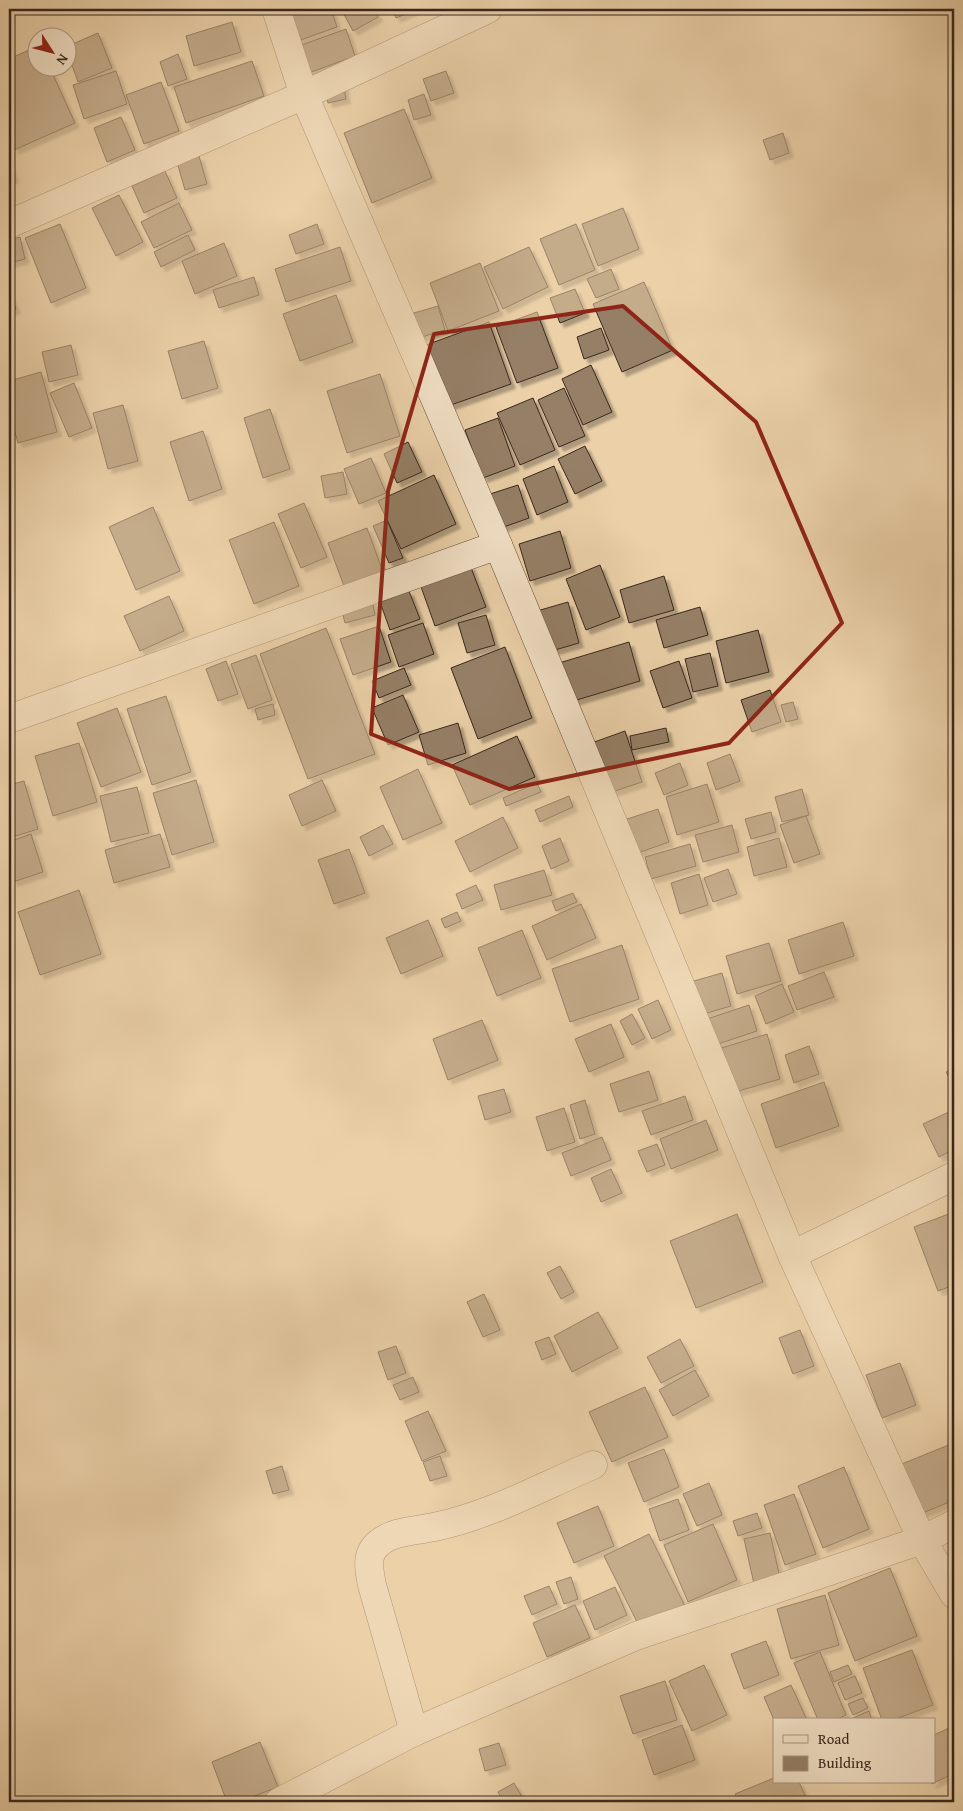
<svg xmlns="http://www.w3.org/2000/svg" width="963" height="1811" font-family="'Gentium Book Plus',serif">
  <style>
    .building { fill: #957f66; stroke: #38271e; filter: url(#shadow) }
    .lines { fill: none; stroke-linecap: round; stroke-linejoin: round }
    .minor-casing { stroke: #655140; stroke-width: 29 }
    .minor { stroke: #f2e0c6; stroke-width: 28 }
    .marked { fill: none; stroke: #8f2418; stroke-width: 4; stroke-linejoin: round }
  </style>
  <defs>
    <filter id="shadow"><feDropShadow dx="4.5" dy="4.5" stdDeviation="1" flood-color="#0004"/></filter>
  </defs>
  <rect width="100%" height="100%" fill="#ebd0a8"/>
  <filter id="stains"><feTurbulence type="fractalNoise" baseFrequency=".004" numOctaves="4"/><feColorMatrix values="0 0 0 0 .2 0 0 0 0 .09 0 0 0 0 .02 0 0 0 .5 -.17"/></filter>
  <radialGradient id="worn" r=".72"><stop offset=".6" stop-color="#630" stop-opacity="0"/><stop offset="1" stop-color="#630" stop-opacity=".3"/></radialGradient>
  <g class="building">
    <polygon points="283,9 331,9 337,27 295,42"/>
    <polygon points="341,9 374,9 378,17 353,31"/>
    <polygon points="392,9 418,9 396,18"/>
    <polygon points="232,22 241,52 194,66 186,36"/>
    <polygon points="346,29 355,56 306,74 296,47"/>
    <polygon points="98,33 112,68 78,82 68,54 68,46"/>
    <polygon points="38,46 38,68 50,68 75,123 14,150 9,137 9,59"/>
    <polygon points="178,54 187,79 168,86 160,62"/>
    <polygon points="252,61 264,96 186,123 174,87"/>
    <polygon points="116,71 127,104 84,119 73,85"/>
    <polygon points="446,71 454,93 431,101 423,79"/>
    <polygon points="161,82 179,131 144,144 126,95"/>
    <polygon points="343,83 346,99 328,103 324,87"/>
    <polygon points="424,94 431,115 414,120 408,100"/>
    <polygon points="404,109 432,178 372,203 344,133"/>
    <polygon points="121,117 135,150 107,162 94,128"/>
    <polygon points="783,133 789,153 770,160 763,140"/>
    <polygon points="199,156 207,184 185,190 177,162"/>
    <polygon points="9,164 14,178 9,180"/>
    <polygon points="165,171 177,198 144,213 132,186"/>
    <polygon points="119,195 143,242 116,256 92,208"/>
    <polygon points="179,203 192,230 154,248 141,222"/>
    <polygon points="623,208 639,249 598,266 582,224"/>
    <polygon points="60,224 86,288 51,303 25,238"/>
    <polygon points="317,224 324,244 296,254 289,235"/>
    <polygon points="576,224 595,270 559,285 540,239"/>
    <polygon points="188,235 195,250 161,267 154,252"/>
    <polygon points="20,237 25,259 9,263 9,240"/>
    <polygon points="224,243 237,276 195,294 182,261"/>
    <polygon points="340,247 351,281 286,302 275,269"/>
    <polygon points="529,247 548,287 503,309 484,267"/>
    <polygon points="480,263 499,311 448,331 430,283"/>
    <polygon points="611,269 619,289 596,298 587,279"/>
    <polygon points="254,277 259,295 219,308 213,290"/>
    <polygon points="644,282 673,350 622,372 593,304"/>
    <polygon points="575,289 585,313 560,323 550,298"/>
    <polygon points="9,293 16,309 9,312"/>
    <polygon points="336,295 353,342 300,361 283,314"/>
    <polygon points="438,306 445,330 415,339 407,315"/>
    <polygon points="537,312 558,368 517,383 496,327"/>
    <polygon points="489,322 511,384 448,406 426,345"/>
    <polygon points="601,328 609,350 584,359 577,337"/>
    <polygon points="204,341 218,388 182,399 168,351"/>
    <polygon points="71,345 78,375 49,382 42,352"/>
    <polygon points="591,365 612,412 583,425 562,379"/>
    <polygon points="41,372 57,432 18,443 9,411 9,381"/>
    <polygon points="380,374 400,436 347,453 327,391"/>
    <polygon points="74,383 92,428 69,437 50,393"/>
    <polygon points="564,388 585,436 559,447 538,400"/>
    <polygon points="533,398 555,450 520,465 497,413"/>
    <polygon points="123,405 138,461 108,469 93,413"/>
    <polygon points="270,409 290,469 263,478 244,418"/>
    <polygon points="498,418 515,466 483,478 465,430"/>
    <polygon points="203,431 222,489 189,501 170,442"/>
    <polygon points="408,442 422,472 397,483 384,454"/>
    <polygon points="585,446 602,481 575,494 558,459"/>
    <polygon points="371,458 386,493 359,504 344,469"/>
    <polygon points="554,466 568,502 537,515 523,479"/>
    <polygon points="343,472 347,494 325,498 321,476"/>
    <polygon points="434,475 456,524 401,549 378,501"/>
    <polygon points="518,485 529,518 501,528 490,494"/>
    <polygon points="304,503 327,557 301,568 278,514"/>
    <polygon points="153,507 180,571 136,590 109,527"/>
    <polygon points="387,520 403,558 389,563 373,526"/>
    <polygon points="274,522 299,586 254,604 229,540"/>
    <polygon points="367,528 383,572 344,586 328,543"/>
    <polygon points="560,531 571,568 530,581 519,544"/>
    <polygon points="470,565 486,607 435,626 420,584"/>
    <polygon points="600,565 620,617 586,630 566,579"/>
    <polygon points="664,576 674,610 629,623 620,590"/>
    <polygon points="409,591 420,619 390,630 380,602"/>
    <polygon points="169,596 184,631 140,651 124,616"/>
    <polygon points="372,600 375,615 345,623 341,607"/>
    <polygon points="568,602 579,643 548,652 537,611"/>
    <polygon points="700,607 708,635 664,648 656,620"/>
    <polygon points="486,615 495,645 467,653 458,623"/>
    <polygon points="423,623 434,654 399,667 388,635"/>
    <polygon points="379,626 391,662 353,675 340,639"/>
    <polygon points="326,628 375,754 308,779 260,654"/>
    <polygon points="758,630 769,672 726,683 716,641"/>
    <polygon points="629,642 640,681 570,702 559,663"/>
    <polygon points="505,647 532,718 478,739 451,668"/>
    <polygon points="710,653 718,686 693,692 685,659"/>
    <polygon points="256,655 272,700 248,709 231,664"/>
    <polygon points="226,661 238,694 218,701 206,669"/>
    <polygon points="679,661 692,698 663,708 650,671"/>
    <polygon points="404,668 411,685 379,698 372,681"/>
    <polygon points="770,690 781,722 752,732 741,700"/>
    <polygon points="403,695 419,732 388,745 372,708"/>
    <polygon points="166,696 191,772 152,785 127,709"/>
    <polygon points="793,702 798,719 786,722 781,705"/>
    <polygon points="273,704 275,715 258,720 255,709"/>
    <polygon points="117,708 141,772 101,787 77,723"/>
    <polygon points="458,723 466,753 428,765 419,735"/>
    <polygon points="666,728 669,742 632,750 630,736"/>
    <polygon points="625,731 642,782 603,795 586,745"/>
    <polygon points="517,736 535,777 470,805 452,765"/>
    <polygon points="79,743 97,802 53,816 35,756"/>
    <polygon points="730,754 740,781 716,790 707,763"/>
    <polygon points="680,763 688,785 664,795 655,773"/>
    <polygon points="418,769 442,823 403,840 380,787"/>
    <polygon points="196,780 214,842 172,855 153,793"/>
    <polygon points="322,780 336,811 302,826 289,795"/>
    <polygon points="24,781 38,829 9,838 9,785"/>
    <polygon points="537,783 541,792 506,806 503,798"/>
    <polygon points="707,784 719,822 677,835 666,797"/>
    <polygon points="137,787 149,833 111,842 100,796"/>
    <polygon points="802,789 809,815 782,822 775,797"/>
    <polygon points="569,796 573,807 540,822 535,810"/>
    <polygon points="658,809 669,842 635,854 624,820"/>
    <polygon points="771,812 776,832 751,839 745,819"/>
    <polygon points="806,816 820,854 794,863 780,825"/>
    <polygon points="503,817 518,848 470,872 455,841"/>
    <polygon points="383,825 393,844 369,856 360,837"/>
    <polygon points="732,825 739,852 703,862 695,835"/>
    <polygon points="31,834 43,872 13,882 9,870 9,842"/>
    <polygon points="160,834 170,867 114,883 105,850"/>
    <polygon points="560,838 569,861 551,869 542,846"/>
    <polygon points="779,838 787,867 754,876 747,847"/>
    <polygon points="690,844 696,866 651,879 645,857"/>
    <polygon points="349,849 365,893 334,904 318,860"/>
    <polygon points="728,869 737,894 713,902 704,878"/>
    <polygon points="544,870 552,895 501,910 494,885"/>
    <polygon points="699,874 708,905 680,914 671,883"/>
    <polygon points="476,885 483,900 462,909 456,894"/>
    <polygon points="79,890 101,954 40,975 18,912"/>
    <polygon points="573,893 577,902 556,911 552,901"/>
    <polygon points="581,904 596,938 547,960 532,926"/>
    <polygon points="457,912 461,921 445,928 441,919"/>
    <polygon points="428,920 443,956 401,974 386,938"/>
    <polygon points="843,922 854,956 799,974 788,940"/>
    <polygon points="522,930 541,978 497,996 478,948"/>
    <polygon points="769,943 781,981 737,994 726,956"/>
    <polygon points="622,945 639,999 570,1022 552,969"/>
    <polygon points="824,972 834,997 797,1010 788,986"/>
    <polygon points="722,973 731,1006 697,1016 687,983"/>
    <polygon points="782,984 794,1012 766,1024 755,996"/>
    <polygon points="658,1000 671,1030 652,1039 638,1009"/>
    <polygon points="749,1005 757,1031 712,1046 704,1020"/>
    <polygon points="632,1014 645,1038 632,1045 620,1021"/>
    <polygon points="482,1020 498,1060 448,1080 433,1039"/>
    <polygon points="611,1024 624,1057 589,1072 575,1039"/>
    <polygon points="767,1034 780,1079 728,1094 715,1050"/>
    <polygon points="809,1046 819,1074 794,1083 785,1055"/>
    <polygon points="954,1068 954,1087 946,1072"/>
    <polygon points="649,1071 658,1100 619,1112 610,1084"/>
    <polygon points="824,1082 839,1126 776,1148 761,1104"/>
    <polygon points="504,1089 511,1112 485,1120 478,1096"/>
    <polygon points="685,1096 693,1120 651,1135 642,1111"/>
    <polygon points="585,1100 595,1134 580,1139 570,1105"/>
    <polygon points="564,1108 575,1142 547,1151 536,1117"/>
    <polygon points="953,1110 954,1149 939,1157 923,1124"/>
    <polygon points="706,1120 718,1150 671,1169 660,1139"/>
    <polygon points="602,1137 611,1160 571,1176 562,1153"/>
    <polygon points="657,1144 665,1165 647,1172 638,1151"/>
    <polygon points="611,1169 622,1193 601,1202 591,1178"/>
    <polygon points="954,1212 954,1285 938,1291 914,1227"/>
    <polygon points="737,1214 763,1282 696,1308 670,1241"/>
    <polygon points="560,1266 574,1292 561,1299 547,1273"/>
    <polygon points="484,1294 500,1330 483,1337 467,1302"/>
    <polygon points="598,1312 618,1348 572,1372 554,1336"/>
    <polygon points="800,1330 814,1366 793,1374 779,1338"/>
    <polygon points="549,1337 556,1354 542,1360 535,1342"/>
    <polygon points="680,1339 694,1366 661,1383 647,1357"/>
    <polygon points="396,1346 406,1373 388,1380 378,1352"/>
    <polygon points="900,1363 916,1405 882,1418 866,1375"/>
    <polygon points="695,1370 709,1396 673,1416 659,1390"/>
    <polygon points="413,1377 419,1392 400,1400 393,1385"/>
    <polygon points="645,1387 668,1437 612,1462 589,1412"/>
    <polygon points="428,1411 446,1451 422,1461 405,1421"/>
    <polygon points="951,1444 954,1452 954,1500 913,1517 892,1468"/>
    <polygon points="664,1449 679,1487 644,1502 628,1463"/>
    <polygon points="440,1456 447,1476 430,1481 423,1462"/>
    <polygon points="282,1466 289,1490 273,1494 266,1471"/>
    <polygon points="844,1467 869,1529 823,1548 798,1486"/>
    <polygon points="709,1483 722,1515 697,1526 683,1494"/>
    <polygon points="794,1494 816,1554 785,1565 764,1505"/>
    <polygon points="678,1499 689,1530 660,1541 649,1509"/>
    <polygon points="598,1506 614,1546 574,1563 557,1523"/>
    <polygon points="757,1513 762,1528 738,1536 733,1521"/>
    <polygon points="713,1524 737,1580 688,1602 664,1545"/>
    <polygon points="770,1533 780,1578 754,1584 744,1539"/>
    <polygon points="649,1534 686,1608 641,1630 604,1556"/>
    <polygon points="890,1568 917,1636 855,1661 828,1593"/>
    <polygon points="571,1577 578,1599 564,1604 556,1582"/>
    <polygon points="549,1586 557,1604 532,1615 524,1596"/>
    <polygon points="615,1587 627,1615 595,1630 583,1601"/>
    <polygon points="825,1595 839,1645 791,1659 777,1609"/>
    <polygon points="575,1605 590,1638 547,1657 533,1623"/>
    <polygon points="766,1641 779,1675 744,1689 731,1654"/>
    <polygon points="912,1650 933,1705 893,1720 882,1720 863,1668"/>
    <polygon points="820,1652 846,1715 835,1720 818,1720 794,1663"/>
    <polygon points="704,1665 727,1715 692,1731 669,1681"/>
    <polygon points="848,1665 852,1674 834,1682 830,1672"/>
    <polygon points="855,1676 862,1693 845,1700 838,1683"/>
    <polygon points="665,1681 677,1720 633,1734 620,1696"/>
    <polygon points="791,1685 807,1720 774,1720 764,1697"/>
    <polygon points="863,1698 868,1708 853,1715 848,1704"/>
    <polygon points="869,1711 872,1720 854,1720 853,1718"/>
    <polygon points="682,1725 695,1760 654,1775 642,1740"/>
    <polygon points="949,1728 954,1739 954,1773 932,1784 931,1782 934,1782 934,1735"/>
    <polygon points="260,1742 278,1787 239,1802 227,1802 212,1762"/>
    <polygon points="499,1743 506,1765 485,1771 479,1749"/>
    <polygon points="774,1778 774,1782 799,1782 808,1802 739,1802 735,1794"/>
    <polygon points="514,1783 524,1800 503,1802 498,1792"/>
  </g>
  <g class="lines">
    <defs>
      <g id="minor">
        <polyline points="276,9 304,95 498,545 792,1255 922,1540 954,1594"/>
        <polyline points="9,224 304,95 488,9"/>
        <polyline points="9,719 498,545"/>
        <polyline points="792,1255 954,1176"/>
        <path d="M414 1732 372 1585C369 1570 365 1554 379 1543 393 1531 416 1531 434 1527 489 1516 541 1487 593 1465"/>
        <polyline points="279,1802 414,1732 636,1636 922,1540 954,1524"/>
      </g>
    </defs>
    <use href="#minor" class="minor-casing"/>
    <use href="#minor" class="minor"/>
  </g>
  <path d="M0 0H963V1811H0ZM623 306 756 422 842 623 729 743 509 789 371 734 388 491 434 334Z" fill="#ebd0a8" fill-opacity=".55" fill-rule="evenodd"/>
  <path class="marked" d="M623 306 756 422 842 623 729 743 509 789 371 734 388 491 434 334Z"/>
  <rect width="963" height="1811" fill="none" stroke="#ebd0a8" stroke-width="30"/>
  <rect x="10" y="10" width="943" height="1791" fill="none" stroke="#38271e" stroke-width="2.5"/>
  <rect x="15" y="15" width="933" height="1781" fill="none" stroke="#38271e"/>
  <rect x="773" y="1718" width="162" height="65" fill="#f2e0c6" stroke="#a89683"/>
  <rect x="783" y="1735" width="25" height="8" fill="#f2e0c6" stroke="#a89683"/>
  <text x="818" y="1744" font-size="15" fill="#38271e">Road</text>
  <rect x="783" y="1756" width="25" height="15" fill="#957f66" stroke="#a89683"/>
  <text x="818" y="1768" font-size="15" fill="#38271e">Building</text>
  <g transform="translate(52 52) rotate(126)"><circle r="24" fill="#f2e0c6" stroke="#a89683"/>
  <path d="M0-4L9 19L0 12L-9 19Z" fill="#8f2418"/>
  <text y="-8" font-size="14" font-weight="bold" text-anchor="middle" fill="#38271e">N</text>
  </g>
  <rect width="100%" height="100%" filter="url(#stains)"/>
  <rect width="100%" height="100%" fill="url(#worn)"/>
</svg>
